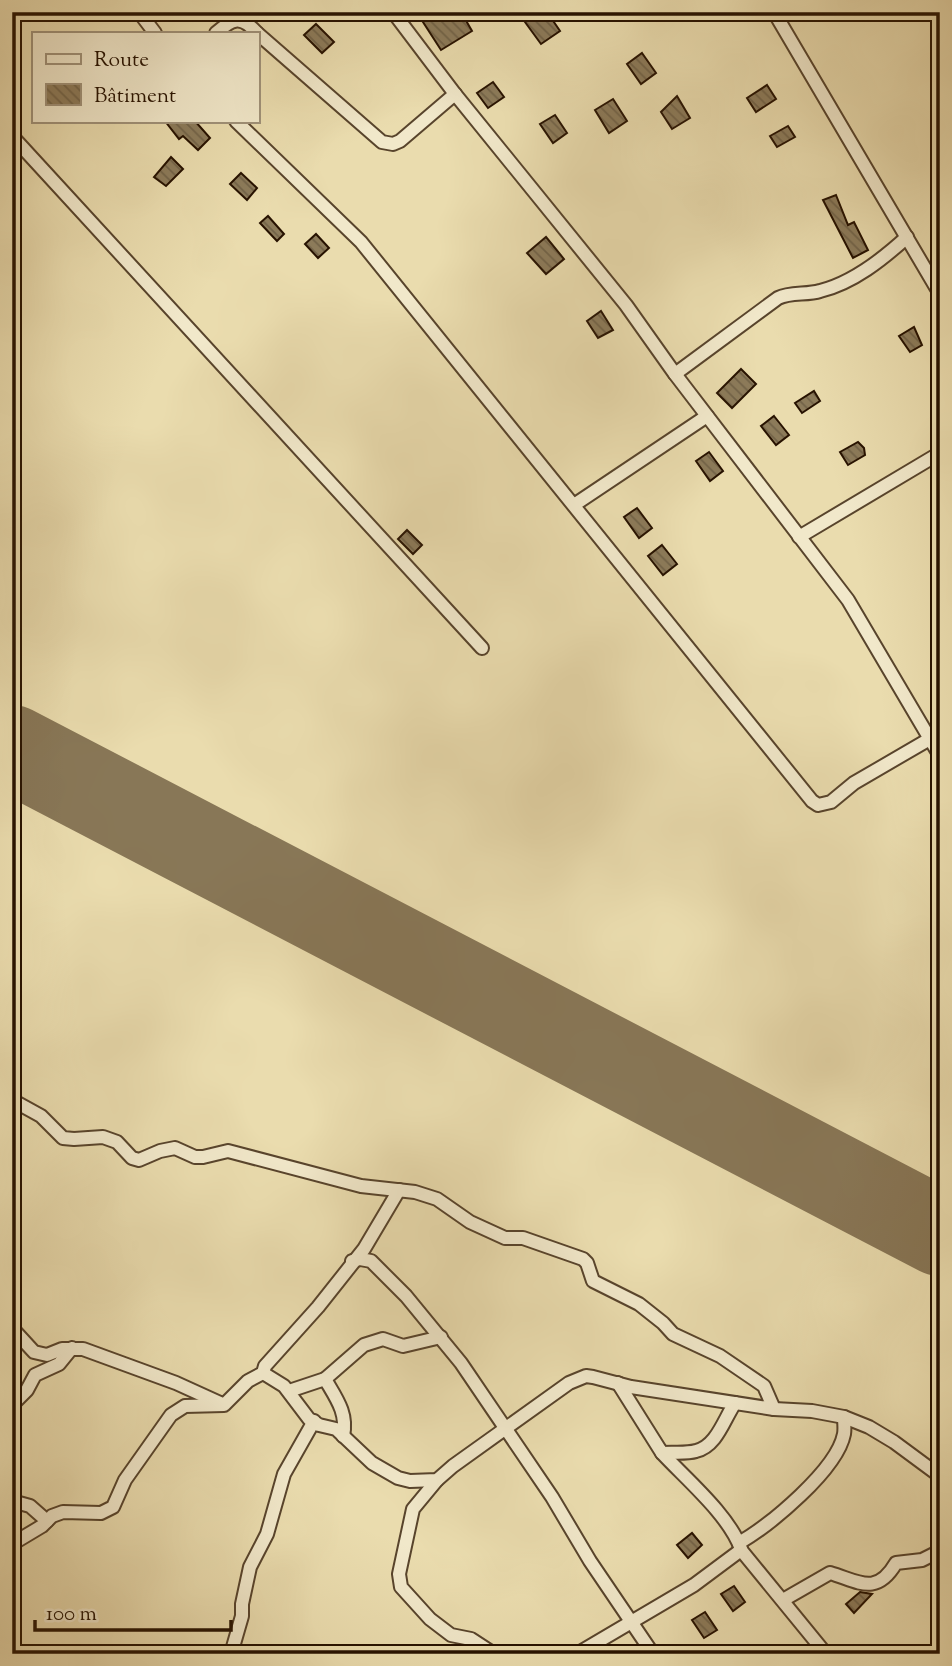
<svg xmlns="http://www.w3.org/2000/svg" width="952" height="1666" font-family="'Sorts Mill Goudy',serif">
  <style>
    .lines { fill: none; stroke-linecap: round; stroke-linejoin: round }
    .runway { stroke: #887757; stroke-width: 88 }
    .building { fill: url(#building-back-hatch); stroke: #271200; stroke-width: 2 }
    .minor-casing { stroke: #58442c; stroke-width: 16 }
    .minor { stroke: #f1e8ca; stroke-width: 12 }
  </style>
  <defs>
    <pattern id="building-back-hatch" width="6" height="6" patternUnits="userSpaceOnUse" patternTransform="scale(1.75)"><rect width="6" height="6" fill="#8c7b5a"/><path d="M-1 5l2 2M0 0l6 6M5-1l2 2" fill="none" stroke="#726348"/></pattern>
  </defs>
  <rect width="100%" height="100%" fill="#eadcae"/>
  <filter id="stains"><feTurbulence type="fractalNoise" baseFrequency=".00286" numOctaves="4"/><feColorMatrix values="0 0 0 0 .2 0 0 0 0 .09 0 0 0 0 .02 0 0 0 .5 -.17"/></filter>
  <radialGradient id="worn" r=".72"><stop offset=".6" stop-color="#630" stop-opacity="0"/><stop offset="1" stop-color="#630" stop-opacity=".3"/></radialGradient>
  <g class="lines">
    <polyline class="runway" points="12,749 940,1232"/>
  </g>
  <g class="building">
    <polygon points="439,12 461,12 472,31 441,50 423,22"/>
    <polygon points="539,12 547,12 560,31 541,44 525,22"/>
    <polygon points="316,24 334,42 322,53 304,35"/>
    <polygon points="642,53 656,73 641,84 627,64"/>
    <polygon points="493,82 504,97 488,108 477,93"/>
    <polygon points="767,85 776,99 756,112 747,98"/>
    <polygon points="677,96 690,118 672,129 661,112"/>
    <polygon points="613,99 627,121 609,133 595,110"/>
    <polygon points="555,115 567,133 553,143 540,124"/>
    <polygon points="165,121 195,121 210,138 198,150 183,136 179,139"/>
    <polygon points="788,126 795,137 777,147 770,136"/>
    <polygon points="171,157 183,169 166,186 154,177"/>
    <polygon points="241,173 257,188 247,200 230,184"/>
    <polygon points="836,195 848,225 854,222 868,250 853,258 823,200"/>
    <polygon points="268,216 284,234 277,241 260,223"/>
    <polygon points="316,234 329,248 318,258 305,244"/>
    <polygon points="546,237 564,259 546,274 527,253"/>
    <polygon points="601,311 613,330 598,338 587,321"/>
    <polygon points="914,327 922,345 910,352 899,336"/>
    <polygon points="741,369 756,384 732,408 717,393"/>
    <polygon points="814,391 820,401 802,413 795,403"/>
    <polygon points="774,416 789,435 776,445 761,426"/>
    <polygon points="858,442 864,448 865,455 848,465 840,452"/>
    <polygon points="709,452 723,471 710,481 696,461"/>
    <polygon points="637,508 652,528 639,538 624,517"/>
    <polygon points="407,530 422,545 413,554 398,539"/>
    <polygon points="662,545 677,564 663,575 648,556"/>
    <polygon points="692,1533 702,1545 688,1558 677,1545"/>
    <polygon points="734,1586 745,1602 733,1611 721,1594"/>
    <polygon points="860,1592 872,1594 854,1613 846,1604"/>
    <polygon points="705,1612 717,1630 704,1638 692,1620"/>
  </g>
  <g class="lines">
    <defs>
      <g id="minor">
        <polyline points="139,12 155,33"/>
        <polyline points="393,12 455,94 626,305 675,374 848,600 940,756"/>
        <polyline points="774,12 940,294"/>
        <path d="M216 33C233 18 241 15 257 33"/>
        <polyline points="257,33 382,142 393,144 400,141 455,94"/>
        <polyline points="236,121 361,242 812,801 818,805 831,802 854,783 940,733"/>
        <polyline points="12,136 482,648"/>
        <path d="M675 374 778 298C790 292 807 295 820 291 853 283 883 259 907 237"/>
        <polyline points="574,505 707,416"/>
        <polyline points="799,537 940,453"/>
        <polyline points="12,1100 41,1116 63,1138 74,1139 103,1137 117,1142 132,1158 139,1160 160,1151 175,1148 195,1157 203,1157 228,1151 361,1186 415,1192 437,1199 470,1222 505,1238 523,1238 583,1259 587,1263 593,1281 639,1304 663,1323 673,1334 720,1356 764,1386 774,1409"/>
        <polyline points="352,1261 360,1259 371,1261 406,1296 461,1363 552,1497 590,1561 653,1654"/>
        <polyline points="12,1328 34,1352 47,1355 62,1349 83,1349 176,1383 220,1403"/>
        <polyline points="263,1373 284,1386 309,1419 319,1425 336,1429 372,1463 398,1478 410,1481 437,1480 453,1466 569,1383 586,1376 593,1377 631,1387 774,1409 812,1411 844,1417 869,1427 894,1442 940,1476"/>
        <path d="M325 1379C336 1398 348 1413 343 1436"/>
        <path d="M618 1383 662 1453C673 1452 686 1454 696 1451 717 1446 724 1419 735 1403"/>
        <polyline points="289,1391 325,1379 364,1345 383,1339 403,1346 441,1337"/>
        <polyline points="12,1405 27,1390 35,1375 59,1364 72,1348"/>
        <path d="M662 1453C686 1479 729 1515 741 1549"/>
        <polyline points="437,1480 413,1509 399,1574 401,1587 430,1619 451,1635 471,1639 494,1654"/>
        <polyline points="12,1501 30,1506 47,1521"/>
        <path d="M739 1543C770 1525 837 1470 844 1434 845 1429 844 1422 844 1417"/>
        <polyline points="12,1544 42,1526 52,1516 63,1512 101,1513 113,1507 125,1480 171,1415 185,1406 224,1405 248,1381 263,1373 265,1366 318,1307 364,1249 399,1190"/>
        <path d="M783 1600 830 1573C858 1581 876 1597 896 1563L922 1560 940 1551"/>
        <polyline points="231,1654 242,1616 242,1604 250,1567 267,1534 284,1474 314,1421"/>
        <polyline points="577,1654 694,1585 741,1550 826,1654"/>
      </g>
    </defs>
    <use href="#minor" class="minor-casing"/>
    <use href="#minor" class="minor"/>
  </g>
  <rect width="952" height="1666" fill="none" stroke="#eadcae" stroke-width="42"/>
  <rect x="14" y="14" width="924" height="1638" fill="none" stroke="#271200" stroke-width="3.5"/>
  <rect x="21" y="21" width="910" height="1624" fill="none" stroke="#271200" stroke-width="2"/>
  <rect x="32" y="32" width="228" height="91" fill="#f1e8ca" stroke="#a09279" stroke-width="2"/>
  <rect x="46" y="54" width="35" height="10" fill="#f1e8ca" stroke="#a09279" stroke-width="2"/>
  <text x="94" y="66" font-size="21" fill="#271200">Route</text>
  <rect x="46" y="84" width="35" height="21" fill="url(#building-back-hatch)" stroke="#a09279" stroke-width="2"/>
  <text x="94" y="102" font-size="21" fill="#271200">Bâtiment</text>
  <path d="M35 1620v10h196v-10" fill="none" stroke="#271200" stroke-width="3.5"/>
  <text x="46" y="1620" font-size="21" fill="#271200" stroke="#f1e8ca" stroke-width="5" paint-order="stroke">100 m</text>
  <rect width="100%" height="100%" filter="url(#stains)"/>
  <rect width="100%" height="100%" fill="url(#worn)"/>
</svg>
